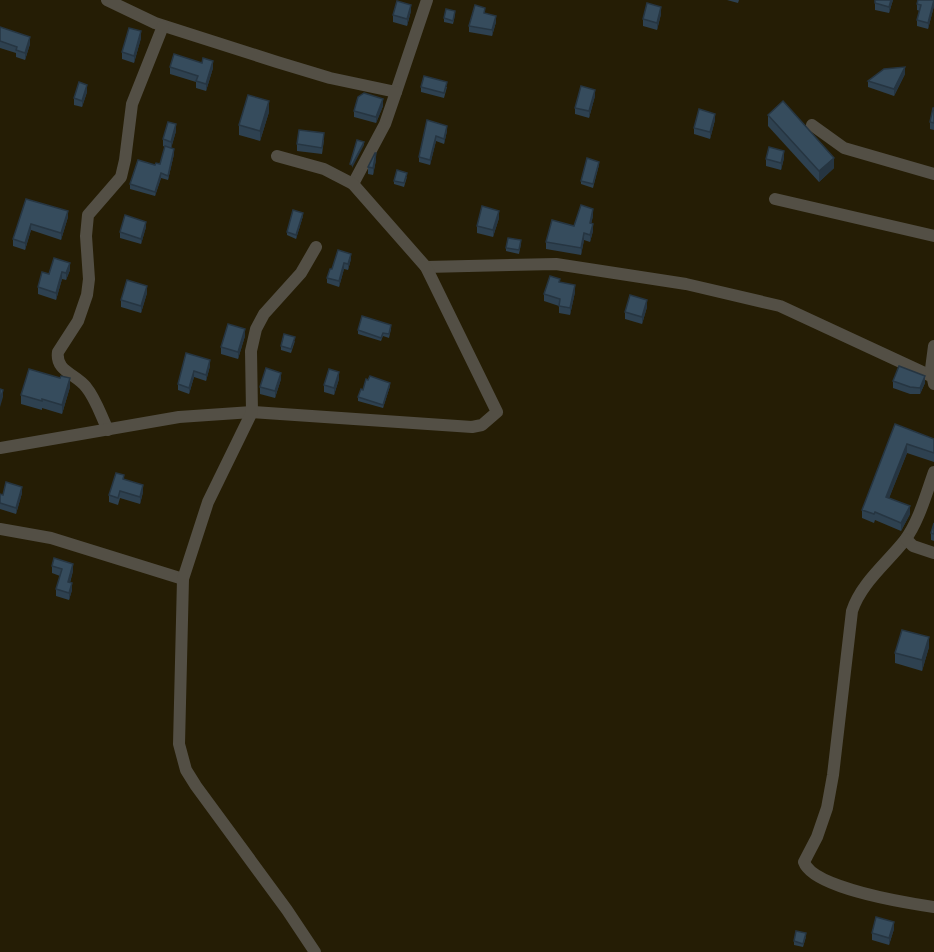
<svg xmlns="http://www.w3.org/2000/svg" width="934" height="952" font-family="'Titillium Web',sans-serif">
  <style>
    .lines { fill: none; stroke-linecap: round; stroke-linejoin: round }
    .minor { stroke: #534f45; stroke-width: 12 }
    .wall { fill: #2e4150 }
    .shaded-wall { fill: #263541 }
    .building { fill: #364c5d; stroke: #263541; stroke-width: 1.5 }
  </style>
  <rect width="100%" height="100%" fill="#251d05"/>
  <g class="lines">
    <g class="minor">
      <polyline points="107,0 155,23 277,62 330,78 396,92 427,0"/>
      <polyline points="812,125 844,148 934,174"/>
      <polyline points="353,184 385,124 396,92"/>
      <polyline points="775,199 934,236"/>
      <polyline points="426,267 556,264 686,284 780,306 931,376"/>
      <polyline points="934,346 931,369 934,384"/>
      <path d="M108 430C101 416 96 399 86 387 76 374 55 371 58 352L78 321 87 295 89 279 86 236 88 215 121 177 125 160 132 104 163 26"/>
      <polyline points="0,448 179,417 252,412 472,427 482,425 497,412 426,267 353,184 324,169 277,156"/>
      <path d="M934 472C926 494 919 521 905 540 887 563 861 583 852 611L833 775 827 808 817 837 804 862C813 888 907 903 934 907"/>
      <polyline points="0,529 51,538 183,579"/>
      <polyline points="906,539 913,546 934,553"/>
      <polyline points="315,952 287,910 196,786 186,770 179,744 183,579 208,502 252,412 251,351 256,329 264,314 301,273 316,247"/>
    </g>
  </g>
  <g class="wall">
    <polygon points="727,0 739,0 738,3"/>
    <polygon points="875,0 893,0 889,13 875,10"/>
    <polygon points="934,0 934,6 928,29 917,26 917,20 920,11 917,10 917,4"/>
    <polygon points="411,11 407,26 393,22 393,15"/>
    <polygon points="485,13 496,22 492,36 469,32 469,26"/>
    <polygon points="661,14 657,30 643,26 643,19"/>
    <polygon points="455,15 453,24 444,22 444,18"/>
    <polygon points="0,27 30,44 25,60 16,57 16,53 0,48"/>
    <polygon points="141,38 134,63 122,59 122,52"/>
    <polygon points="202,63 213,68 206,91 196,88 196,82 170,74 170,67"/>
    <polygon points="905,74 894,96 868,87 868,81"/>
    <polygon points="421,87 447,87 444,98 421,92"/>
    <polygon points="87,92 82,107 74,105 74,98"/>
    <polygon points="595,96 589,118 575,114 575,108"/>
    <polygon points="383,106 376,123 354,117 354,111"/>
    <polygon points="934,108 934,130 930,129 930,122"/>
    <polygon points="269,112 260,141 239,135 239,125"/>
    <polygon points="768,115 834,168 819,182 768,126"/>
    <polygon points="427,120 447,131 444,144 436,141 430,165 419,162 419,157"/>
    <polygon points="715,120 710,139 694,134 694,128"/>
    <polygon points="176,131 171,148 174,154 168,180 161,178 155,196 130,189 130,184 155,165 160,164 165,147 163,146 163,139"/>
    <polygon points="324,140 322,154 297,151 297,144"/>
    <polygon points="784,158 781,170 766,166 766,159"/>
    <polygon points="376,160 373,175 368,174 368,167"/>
    <polygon points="599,165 593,188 581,184 581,181"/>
    <polygon points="407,177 404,187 394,184 394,181"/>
    <polygon points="26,199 68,217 61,240 31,230 25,250 13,246 13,239"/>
    <polygon points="303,216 296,239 287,235 287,232"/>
    <polygon points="593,216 591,223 593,231 590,242 584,240 581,255 546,249 546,242"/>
    <polygon points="499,218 493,237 477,233 477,226"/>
    <polygon points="146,227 141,244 120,238 120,232"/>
    <polygon points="521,244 519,254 506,251 506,248"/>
    <polygon points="351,259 348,270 344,269 339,287 327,283 327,278 332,269"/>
    <polygon points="70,270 66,280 62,279 56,300 38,294 38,287 49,274"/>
    <polygon points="560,283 575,292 570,315 559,313 559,306 544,301 544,294"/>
    <polygon points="147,293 141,313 121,307 121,300"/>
    <polygon points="647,307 642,324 625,319 625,312"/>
    <polygon points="391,329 389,338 383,336 381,341 358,334 358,330"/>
    <polygon points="245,336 238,359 221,354 221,347"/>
    <polygon points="295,341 291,353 281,350 281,346"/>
    <polygon points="186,353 210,366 206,381 194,377 189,394 178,390 178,384"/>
    <polygon points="281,379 275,398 260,394 260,387"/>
    <polygon points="339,379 334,395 324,392 324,385"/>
    <polygon points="893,381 925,383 920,394 910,394 893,388"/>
    <polygon points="390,386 383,408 358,401 358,397 363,390"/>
    <polygon points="70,387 62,414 42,408 42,410 21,404 21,395"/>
    <polygon points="895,424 934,439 934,462 907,453 889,498 910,514 901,531 875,520 874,523 862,518 862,510"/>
    <polygon points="124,479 143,492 140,504 120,498 118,505 109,502 109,495"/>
    <polygon points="22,493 16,514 0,509 0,494 3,495"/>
    <polygon points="934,523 934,541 931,540 931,533"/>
    <polygon points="52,566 73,571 70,583 72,590 69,600 56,596 56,589 60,576 52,573"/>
    <polygon points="929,647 922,671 895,663 895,653"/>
    <polygon points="894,929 889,945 872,940 872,933"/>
    <polygon points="806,937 803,947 794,945 794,941"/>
  </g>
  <g class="shaded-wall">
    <polygon points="891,0 893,0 889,13 889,7"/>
    <polygon points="934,1 934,6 928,29 928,23"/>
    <polygon points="411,5 411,11 407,26 407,19"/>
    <polygon points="661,7 661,14 657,30 657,23"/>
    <polygon points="496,16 496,22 492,36 492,30"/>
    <polygon points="141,31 141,38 134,63 134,56"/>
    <polygon points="30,37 30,44 25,60 25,53"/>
    <polygon points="213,61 213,68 206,91 206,84"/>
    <polygon points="905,67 905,74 894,96 894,89"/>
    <polygon points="87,85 87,92 82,107 82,101"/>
    <polygon points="595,90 595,96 589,118 589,111"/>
    <polygon points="383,99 383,106 376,123 376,117"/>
    <polygon points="269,101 269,112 260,141 260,131"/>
    <polygon points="715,114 715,120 710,139 710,132"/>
    <polygon points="176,124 176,131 171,149 171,142"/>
    <polygon points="447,126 447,131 444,144 444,139"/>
    <polygon points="436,136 436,141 430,165 430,160"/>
    <polygon points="364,142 364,145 352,168 352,165"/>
    <polygon points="174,149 174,154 168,180 168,176"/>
    <polygon points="784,151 784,158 781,170 781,163"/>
    <polygon points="376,153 376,160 373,175 373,168"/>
    <polygon points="834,158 834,168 819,182 819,171"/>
    <polygon points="161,173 161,178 155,196 155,192"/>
    <polygon points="593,209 593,216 590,230 590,223"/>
    <polygon points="68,211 68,217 61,240 61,233"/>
    <polygon points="499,211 499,218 493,237 493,230"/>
    <polygon points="303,213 303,216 296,239 296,235"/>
    <polygon points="146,222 146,227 141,244 141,239"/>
    <polygon points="31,224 31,230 25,250 25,243"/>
    <polygon points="593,224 593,231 590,242 590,235"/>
    <polygon points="584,233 584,240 581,255 581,248"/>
    <polygon points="351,254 351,259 348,270 348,264"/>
    <polygon points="70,263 70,270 66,280 66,273"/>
    <polygon points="344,263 344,269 339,287 339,281"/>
    <polygon points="62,272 62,279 56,300 56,293"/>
    <polygon points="575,285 575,292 570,315 570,308"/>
    <polygon points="147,286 147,293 141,313 141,306"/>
    <polygon points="647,300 647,307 642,324 642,317"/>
    <polygon points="245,329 245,336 238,359 238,352"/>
    <polygon points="210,360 210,366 206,381 206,375"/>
    <polygon points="194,371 194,377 189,394 189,388"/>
    <polygon points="339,372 339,379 334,395 334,388"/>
    <polygon points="281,373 281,379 275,398 275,391"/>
    <polygon points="925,376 925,383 920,394 920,388"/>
    <polygon points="70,378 70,387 62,414 62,405"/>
    <polygon points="390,383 390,386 383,408 383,405"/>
    <polygon points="3,390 3,397 0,407 0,400"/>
    <polygon points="907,444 907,453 886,506 886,497"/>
    <polygon points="143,485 143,492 140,504 140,497"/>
    <polygon points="22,487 22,493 16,514 16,508"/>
    <polygon points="910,506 910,514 901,531 901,523"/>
    <polygon points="73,564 73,571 68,589 68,582"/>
    <polygon points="72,583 72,590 69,600 69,593"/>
    <polygon points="929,637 929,647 922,671 922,660"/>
    <polygon points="894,922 894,929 889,945 889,938"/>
  </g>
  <g class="building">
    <polygon points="875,0 891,0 889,7 875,3"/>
    <polygon points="918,0 934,0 928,23 917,20 921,5 917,4"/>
    <polygon points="397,1 411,5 407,19 393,15"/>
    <polygon points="647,3 661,7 657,23 643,19"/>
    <polygon points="475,5 485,8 484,13 496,16 492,30 469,26"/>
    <polygon points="446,9 455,11 453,21 444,18"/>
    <polygon points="0,27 30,37 25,53 16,50 17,47 0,41"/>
    <polygon points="129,28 141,31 134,56 122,52"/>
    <polygon points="174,54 202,63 203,58 213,61 206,84 196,81 198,76 170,67"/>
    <polygon points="905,67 894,89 868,81 884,69"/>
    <polygon points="424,76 447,82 444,93 421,87"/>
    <polygon points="79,82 87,85 82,101 74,98"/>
    <polygon points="581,86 595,90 589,111 575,108"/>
    <polygon points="364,93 383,99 376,117 354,111 358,97"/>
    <polygon points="248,95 269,101 260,131 239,125"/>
    <polygon points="783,101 834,158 819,171 768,115"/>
    <polygon points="933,108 934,108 934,123 930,122"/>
    <polygon points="699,109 715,114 710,132 694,128"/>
    <polygon points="427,120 447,126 444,139 436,136 430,160 419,157"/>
    <polygon points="168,122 176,124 171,142 163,139"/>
    <polygon points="299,130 324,133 322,148 297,144"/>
    <polygon points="357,140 364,142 352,165 350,164"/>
    <polygon points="165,146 174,149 168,176 161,173 155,192 130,184 138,160 155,165 156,163 160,164"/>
    <polygon points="769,147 784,151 781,163 766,159"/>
    <polygon points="375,153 376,153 373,168 368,167"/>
    <polygon points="587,158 599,162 593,184 581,181"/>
    <polygon points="397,170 407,173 404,183 394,181"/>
    <polygon points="26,199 68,211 61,233 31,224 25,243 13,239"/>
    <polygon points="581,205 593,209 590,223 593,224 590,235 584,233 581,248 546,242 552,220 574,226"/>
    <polygon points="482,206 499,211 493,230 477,226"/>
    <polygon points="293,210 303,213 296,235 287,232"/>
    <polygon points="125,215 146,222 141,239 120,232"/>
    <polygon points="508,238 521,240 519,250 506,248"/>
    <polygon points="338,250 351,254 348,264 344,263 339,281 327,278 330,269 332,269"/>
    <polygon points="54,258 70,263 66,273 62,272 56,293 38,287 42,272 49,274"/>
    <polygon points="550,276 560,279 559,282 575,285 570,308 559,306 560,299 544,294"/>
    <polygon points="127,280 147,286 141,306 121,300"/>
    <polygon points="630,295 647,300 642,317 625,312"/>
    <polygon points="362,316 391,325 389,334 383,333 381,338 358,330"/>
    <polygon points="228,324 245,329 238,352 221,347"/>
    <polygon points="284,334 295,337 291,349 281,346"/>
    <polygon points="186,353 210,360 206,375 194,371 189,388 178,384"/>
    <polygon points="899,366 925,376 920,388 910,387 893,381"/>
    <polygon points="266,368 281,373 275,391 260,387"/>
    <polygon points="29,369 60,378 61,376 70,378 62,405 42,399 42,401 21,395"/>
    <polygon points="329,369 339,372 334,388 324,385"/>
    <polygon points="370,376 390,383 383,405 358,397 361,389 363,390 366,379 368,380"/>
    <polygon points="0,389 3,390 0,400"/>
    <polygon points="895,424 934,439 934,453 907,444 886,497 910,506 901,523 875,512 874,514 862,510"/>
    <polygon points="116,473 124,475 123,479 143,485 140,497 120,491 118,498 109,495"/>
    <polygon points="6,482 22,487 16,508 0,503 0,494 3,495"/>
    <polygon points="934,523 934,534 931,533"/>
    <polygon points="54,558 73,564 68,582 72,583 69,593 56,589 62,569 52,566"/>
    <polygon points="902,630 929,637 922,660 895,653"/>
    <polygon points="876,917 894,922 889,938 872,933"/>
    <polygon points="796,931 806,933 803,944 794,941"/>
  </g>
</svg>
